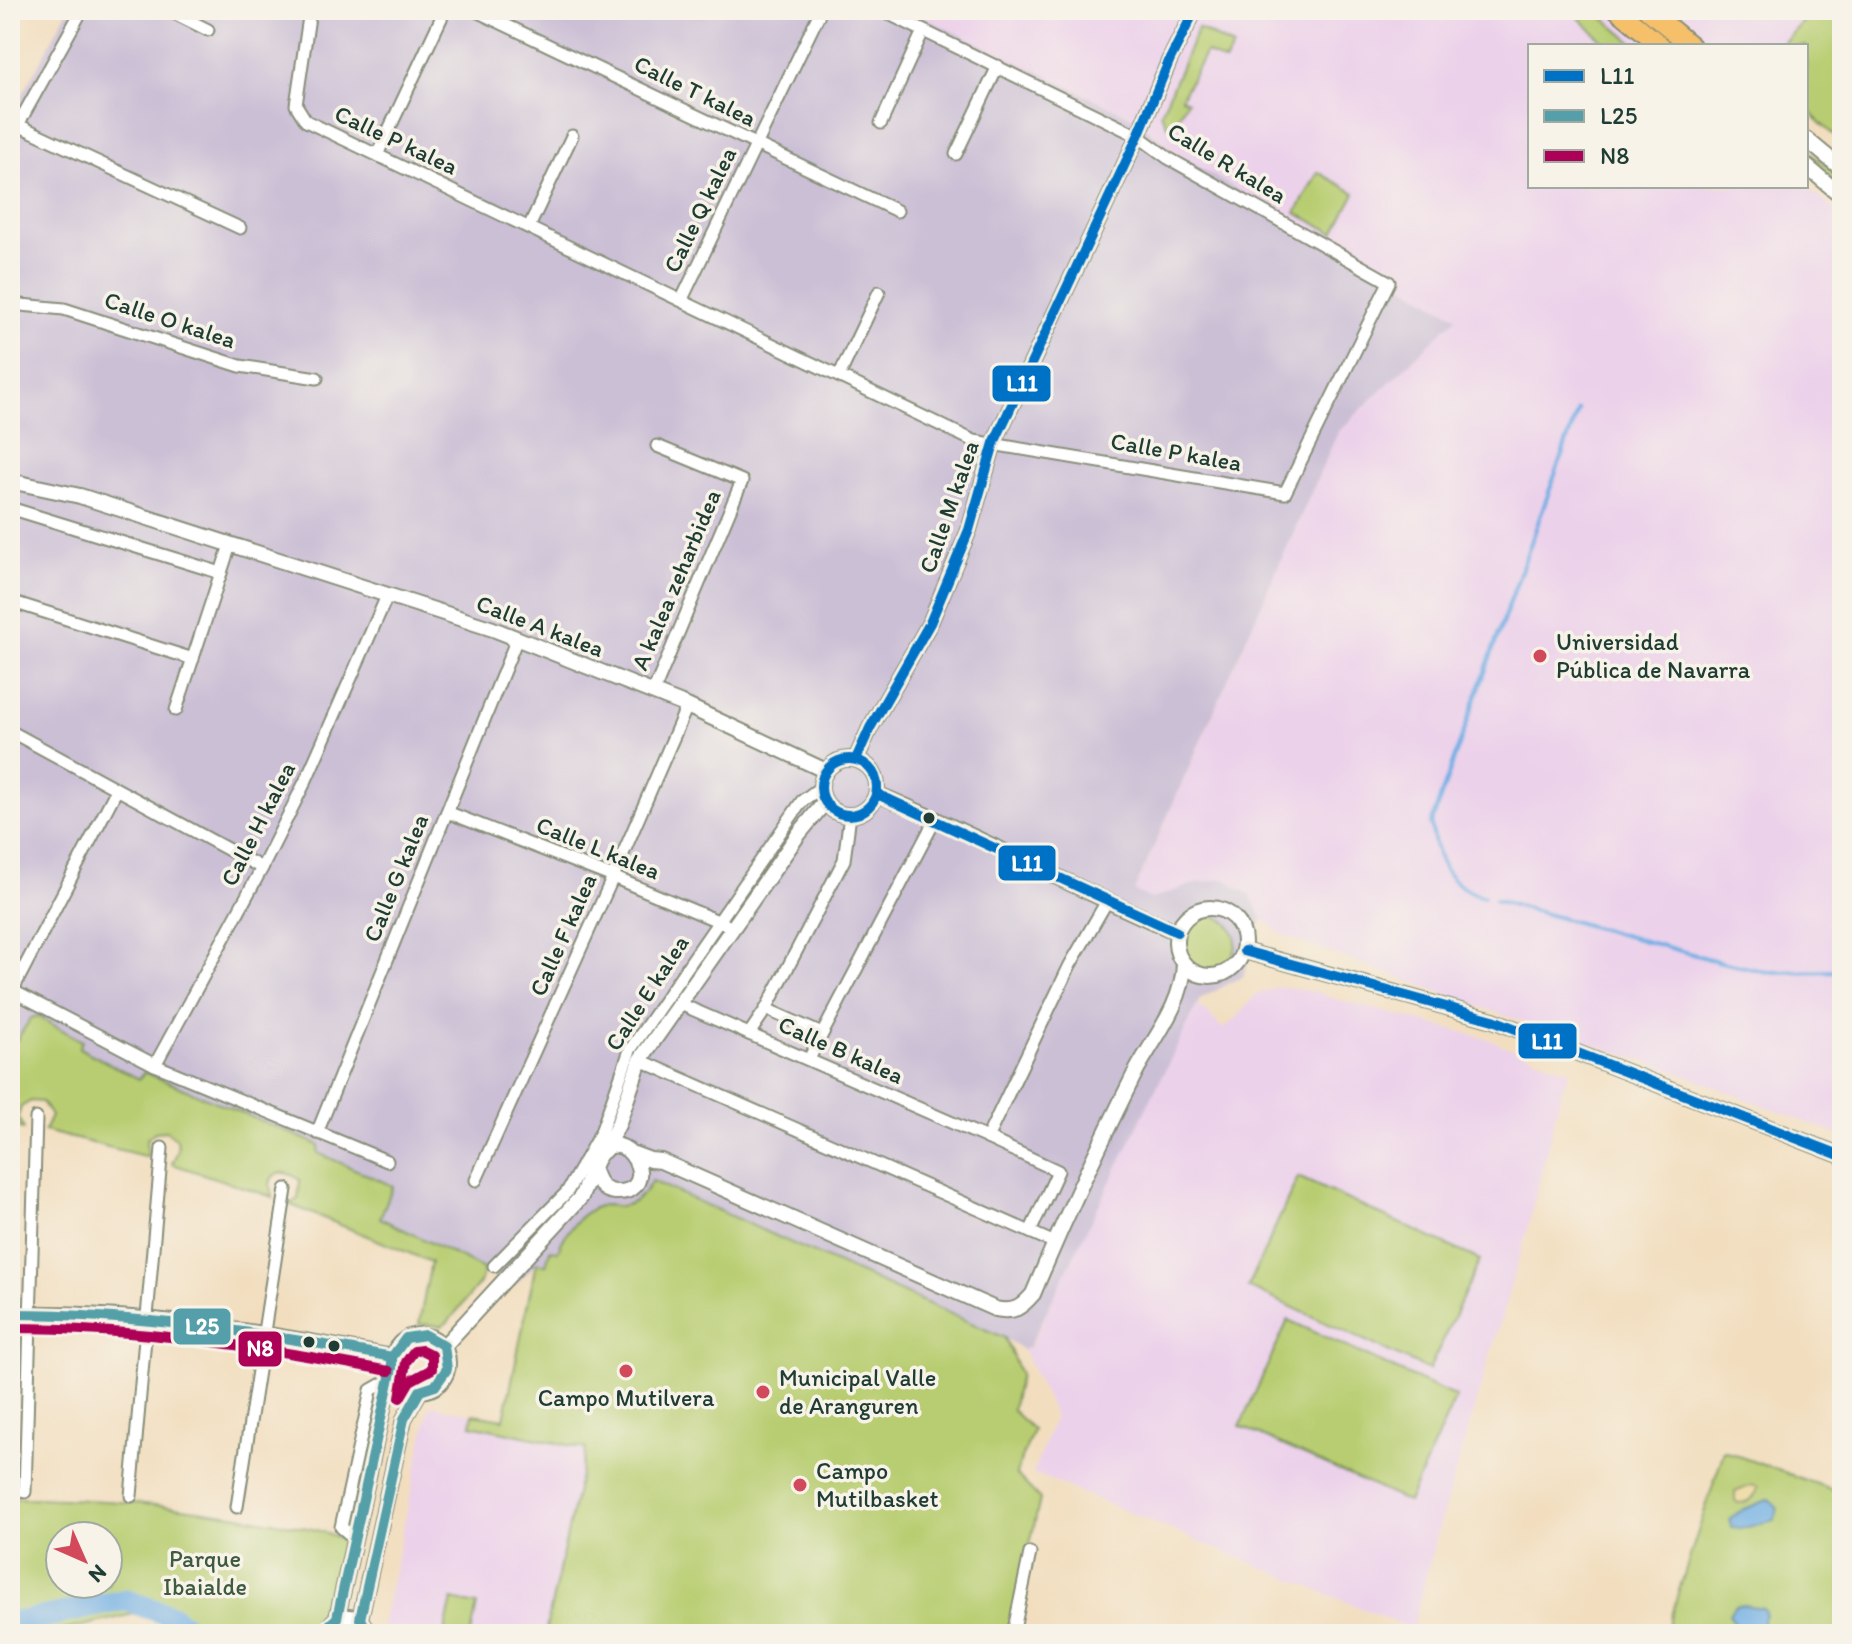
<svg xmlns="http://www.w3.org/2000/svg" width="1852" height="1644" font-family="Itim,sans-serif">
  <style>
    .built { fill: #ecd1ea }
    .industrial { fill: #cbbfd5 }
    .green { fill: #b8cd71; stroke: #6c8552; stroke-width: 2; fill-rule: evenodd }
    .sand { fill: #eeda9e; stroke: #868c69; stroke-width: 2 }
    .water { fill: #71afe4; stroke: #48768c; stroke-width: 2 }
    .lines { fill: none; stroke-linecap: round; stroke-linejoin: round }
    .stream { stroke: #71afe4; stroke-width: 4 }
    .river { stroke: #71afe4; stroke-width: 22 }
    .minor-casing { stroke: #888e7a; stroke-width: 15 }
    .tertiary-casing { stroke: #888e7a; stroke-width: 18 }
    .trunk-casing { stroke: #888e7a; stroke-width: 22 }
    .minor { stroke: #fff; stroke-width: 11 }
    .tertiary { stroke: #fff; stroke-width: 14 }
    .trunk { stroke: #f6c06b; stroke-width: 18 }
    .bus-1-casing { stroke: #f7f3e8; stroke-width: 16 }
    .bus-2-casing { stroke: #f7f3e8; stroke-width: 16 }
    .bus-3-casing { stroke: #f7f3e8; stroke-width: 16 }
    .bus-1 { stroke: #0072c6; stroke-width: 10 }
    .bus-2 { stroke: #549fa9; stroke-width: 10 }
    .bus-3 { stroke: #ad0057; stroke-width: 10 }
    .poi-dot { fill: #d1495b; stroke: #f7f3e8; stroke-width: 3 }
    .bus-dot { fill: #1f3d34; stroke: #f7f3e8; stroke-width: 3 }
    .labels { text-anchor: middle; stroke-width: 7; stroke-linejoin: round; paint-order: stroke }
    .street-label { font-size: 24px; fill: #1f3d34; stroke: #f7f3e8 }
    .poi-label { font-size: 24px; fill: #1f3d34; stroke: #f7f3e8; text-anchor: start }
    .park-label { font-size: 24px; fill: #3e5a40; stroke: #f7f3e8 }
    .line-badge { stroke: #f7f3e8; stroke-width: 3 }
    .badge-label { font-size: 22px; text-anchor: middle; font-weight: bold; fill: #fff }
  </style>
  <rect width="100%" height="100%" fill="#f7f3e8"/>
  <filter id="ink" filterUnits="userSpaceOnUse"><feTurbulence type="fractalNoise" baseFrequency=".0125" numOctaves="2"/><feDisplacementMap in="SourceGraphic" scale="16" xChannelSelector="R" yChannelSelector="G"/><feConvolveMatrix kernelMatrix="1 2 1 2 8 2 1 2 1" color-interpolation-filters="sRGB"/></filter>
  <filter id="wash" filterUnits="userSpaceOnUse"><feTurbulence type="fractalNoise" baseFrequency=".006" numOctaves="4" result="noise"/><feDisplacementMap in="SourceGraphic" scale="32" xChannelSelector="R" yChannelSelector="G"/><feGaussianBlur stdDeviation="1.8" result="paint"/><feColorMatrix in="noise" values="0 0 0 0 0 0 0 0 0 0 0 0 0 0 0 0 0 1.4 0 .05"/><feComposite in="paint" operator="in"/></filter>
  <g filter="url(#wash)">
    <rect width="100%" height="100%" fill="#f2debf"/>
    <g class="built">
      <polygon points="908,10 1814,10 1780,46 1530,46 1530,186 1806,186 1842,216 1842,1136 1677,1072 1506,1016 1282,935 1262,918 1250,895 1169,893 1151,899 1134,892 1338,432 1422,351 1134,118"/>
      <polygon points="1280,986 1320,993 1332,998 1484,1038 1570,1071 1562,1088 1527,1231 1440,1524 1412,1629 1033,1473 1055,1416 1023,1350 1030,1347 1193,1003 1205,1010 1223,1029 1239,1015 1255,995"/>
      <polygon points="430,1405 473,1414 471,1425 586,1449 545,1634 380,1634"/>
    </g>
    <polygon class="industrial" points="68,10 908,10 1134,118 1176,154 1457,317 1338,432 1134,891 1151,899 1197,883 1224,879 1250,895 1262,918 1243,976 1200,999 1029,1347 1023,1350 1005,1338 646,1191 633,1203 608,1205 546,1265 536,1264 513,1287 484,1269 380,1218 392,1186 317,1152 319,1144 144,1073 139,1080 78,1047 82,1041 30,1018 10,1050 10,118"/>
    <g class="green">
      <polygon points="1571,10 1594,10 1637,46 1608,46"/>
      <polygon points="1814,10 1842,10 1842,150 1837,138 1819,122 1806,105 1806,46 1780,46"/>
      <polygon points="1198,28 1233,47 1225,62 1206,52 1181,98 1187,101 1175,123 1168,126 1161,113"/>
      <polygon points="1806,149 1842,179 1842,187 1806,157"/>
      <polygon points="1318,172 1355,193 1334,233 1296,213"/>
      <circle cx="1209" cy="943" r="27"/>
      <path d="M37 1016 82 1041 79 1048 139 1079 144 1072 319 1145 318 1153 393 1186 380 1218 484 1269 480 1283 448 1322 442 1326 419 1324 431 1262 289 1204 298 1199 300 1180C282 1166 263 1173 273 1197L172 1164 178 1150 177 1139 166 1131 155 1132 146 1140 148 1157 44 1131 51 1116 42 1102 31 1101 21 1107 18 1117 24 1129 10 1126V1050L31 1018Z"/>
      <polygon points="1298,1177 1480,1260 1429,1370 1248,1287"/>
      <path d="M652 1181 1005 1338 1020 1374 1012 1410 1033 1430 1016 1474 1040 1499 1010 1634H545L586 1449 471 1425 473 1414 504 1419 536 1263 546 1265 550 1250 558 1251C564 1234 581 1211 599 1206 605 1204 612 1206 618 1206 634 1206 644 1194 652 1181Z"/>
      <polygon points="1288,1320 1456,1397 1408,1502 1240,1426"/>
      <polygon points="1724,1451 1842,1493 1842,1634 1665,1634"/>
      <path d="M10 1498C96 1498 182 1505 267 1521 296 1526 324 1528 349 1544L333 1613 320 1634H172L170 1623 154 1613 134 1614 48 1634H10ZM60 1536H108V1584H60Z"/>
      <polygon points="452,1600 477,1605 471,1634 444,1634"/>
    </g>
    <path class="sand" d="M1752 1485 1758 1487C1755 1499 1750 1502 1738 1503L1735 1500V1492Z"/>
    <g class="water">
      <polygon points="1770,1499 1778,1509 1774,1520 1740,1529 1731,1527 1729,1519 1744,1509"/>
      <polygon points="1744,1605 1763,1608 1766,1615 1758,1634 1741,1634 1729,1614 1735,1606"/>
    </g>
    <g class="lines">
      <g class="stream">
        <path d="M1484 897C1445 885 1437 861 1431 824L1578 410"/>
        <polyline points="1495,900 1721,962 1768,972 1842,971"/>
      </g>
      <polyline class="river" points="10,1622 25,1621 125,1600 172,1616 196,1634"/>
    </g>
  </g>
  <g filter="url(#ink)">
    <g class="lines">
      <defs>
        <g id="minor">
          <polyline points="168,10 208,30"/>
          <polyline points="310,10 296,105 306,121 974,441 1285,493 1389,282 1168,158 1138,136 881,10"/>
          <polyline points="474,10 897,211"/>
          <polyline points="881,123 923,31"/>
          <polyline points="18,125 240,228"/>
          <polyline points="10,139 82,10"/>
          <polyline points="956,154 998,66"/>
          <polyline points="377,155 445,10"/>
          <polyline points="529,227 572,136"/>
          <polyline points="682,299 821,10"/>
          <polyline points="10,304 64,309 240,366 317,378"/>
          <polyline points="839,376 879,292"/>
          <polyline points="10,508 221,573"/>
          <polyline points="10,601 193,659"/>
          <polyline points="653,693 742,481 657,446"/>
          <polyline points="176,710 230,545"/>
          <polyline points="10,731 262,868"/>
          <polyline points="447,812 613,877 725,924"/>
          <polyline points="13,991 155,1065 387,1161"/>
          <polyline points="10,995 116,791"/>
          <polyline points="678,1003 987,1138 1058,1171 1030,1232"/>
          <polyline points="766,1009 822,1034"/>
          <polyline points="749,1034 766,1009 844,860 850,815"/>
          <polyline points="809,1059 936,818"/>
          <polyline points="640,1060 1055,1243"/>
          <polyline points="155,1065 262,868 306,780 387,596"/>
          <polyline points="317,1133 516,641"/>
          <polyline points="987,1138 1070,965 1107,901"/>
          <polyline points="476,1180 613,877 687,706"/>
          <polyline points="494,1266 567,1192 601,1132 630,1050 802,801 821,787"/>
          <polyline points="25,1492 36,1118"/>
          <polyline points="131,1496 162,1148"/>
          <polyline points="237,1507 286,1189"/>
          <polyline points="354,1538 341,1527 369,1400 371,1390 389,1380"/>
          <polyline points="1013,1634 1030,1553"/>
        </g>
        <g id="tertiary">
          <polyline points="1806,139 1842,169"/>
          <polyline points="1806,166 1842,196"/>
          <polyline points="10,481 80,496 493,629 687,706 826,771"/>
          <circle cx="849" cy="787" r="28"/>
          <polyline points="856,759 870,728 930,623 969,530 994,443 1138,136 1170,59 1195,10"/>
          <path d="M877 794C979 836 1076 889 1177 932"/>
          <circle cx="1210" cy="942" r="34"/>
          <polyline points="1244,951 1493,1020 1842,1156"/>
          <polyline points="604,1151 618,1125 640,1060 798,835 825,802"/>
          <path d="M634 1154 650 1160 661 1161 995 1309C1014 1313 1021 1308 1033 1294 1064 1220 1098 1147 1134 1075 1152 1040 1183 1005 1184 964"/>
          <path d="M10 1314C138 1311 267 1333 392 1357"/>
          <circle cx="420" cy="1363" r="28"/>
          <path d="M444 1346 581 1197C586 1186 593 1165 598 1157 624 1117 666 1194 615 1192 602 1191 598 1182 594 1171"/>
          <polyline points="337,1618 392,1368"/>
          <polyline points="360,1619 404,1419 420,1391"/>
          <path d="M326 1634C331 1616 344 1614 360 1619L369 1634"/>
        </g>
        <g id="trunk">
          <polyline points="1618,10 1661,46"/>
          <polyline points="1648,10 1691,46"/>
        </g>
      </defs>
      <use href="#minor" class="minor-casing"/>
      <use href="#tertiary" class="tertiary-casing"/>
      <use href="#trunk" class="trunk-casing"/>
      <use href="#minor" class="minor"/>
      <use href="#tertiary" class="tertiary"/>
      <use href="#trunk" class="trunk"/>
      <defs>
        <g id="bus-1">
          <polyline points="856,759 870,728 930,623 969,530 994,443 1138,136 1170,59 1195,10"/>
          <circle cx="849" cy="787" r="28"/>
          <polyline points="877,794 1177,932"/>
          <polyline points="1244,951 1493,1020 1842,1156"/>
        </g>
        <g id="bus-2">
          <path d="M10 1314C139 1314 265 1333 392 1357"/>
          <polyline points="326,1634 328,1626 337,1618 392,1368 392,1357 406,1338 425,1335 444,1346 447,1369 435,1386 420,1391 404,1419 360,1619 369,1634"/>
        </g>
        <g id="bus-3">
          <path d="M10 1328C138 1328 263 1347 389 1371"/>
          <polygon points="422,1350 432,1355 432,1369 410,1381 400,1398 406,1362 414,1351"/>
        </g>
      </defs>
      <use href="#bus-1" class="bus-1-casing"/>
      <use href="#bus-2" class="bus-2-casing"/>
      <use href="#bus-3" class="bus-3-casing"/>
      <use href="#bus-1" class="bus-1"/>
      <use href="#bus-2" class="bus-2"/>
      <use href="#bus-3" class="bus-3"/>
    </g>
  </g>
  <g class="poi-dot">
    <circle cx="1540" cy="656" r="8"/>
    <circle cx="626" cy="1371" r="8"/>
    <circle cx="763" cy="1392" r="8"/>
    <circle cx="800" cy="1485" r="8"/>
  </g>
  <g class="bus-dot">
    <circle cx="929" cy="818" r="7"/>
    <circle cx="309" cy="1342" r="7"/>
    <circle cx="334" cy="1346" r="7"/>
  </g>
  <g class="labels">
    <g class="street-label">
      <text transform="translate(695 91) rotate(26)" y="8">Calle T kalea</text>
      <text transform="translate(396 140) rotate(25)" y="8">Calle P kalea</text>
      <text transform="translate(1227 163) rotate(31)" y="8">Calle R kalea</text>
      <text transform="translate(700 210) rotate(-64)" y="8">Calle Q kalea</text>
      <text transform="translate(170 320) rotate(18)" y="8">Calle O kalea</text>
      <text transform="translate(1176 452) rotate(10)" y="8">Calle P kalea</text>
      <text transform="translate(949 507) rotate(-71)" y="8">Calle M kalea</text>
      <text transform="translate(676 580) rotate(-67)" y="8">A kalea zeharbidea</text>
      <text transform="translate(540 626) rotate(21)" y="8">Calle A kalea</text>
      <text transform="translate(258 824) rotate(-63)" y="8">Calle H kalea</text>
      <text transform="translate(598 848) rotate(22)" y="8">Calle L kalea</text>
      <text transform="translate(396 878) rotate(-68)" y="8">Calle G kalea</text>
      <text transform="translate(563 935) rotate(-66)" y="8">Calle F kalea</text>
      <text transform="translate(647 993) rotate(-57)" y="8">Calle E kalea</text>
      <text transform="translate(841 1050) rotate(24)" y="8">Calle B kalea</text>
    </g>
    <g class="poi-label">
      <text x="1556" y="650">Universidad<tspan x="1556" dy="28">Pública de Navarra</tspan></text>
      <text x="779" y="1386">Municipal Valle<tspan x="779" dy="28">de Aranguren</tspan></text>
      <text x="626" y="1406" text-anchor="middle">Campo Mutilvera</text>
      <text x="816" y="1479">Campo<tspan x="816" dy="28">Mutilbasket</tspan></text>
    </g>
    <g class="park-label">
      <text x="205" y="1567">Parque<tspan x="205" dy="28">Ibaialde</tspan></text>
    </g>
  </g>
  <g class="line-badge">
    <rect x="991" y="364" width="61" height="39" rx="8" fill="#0072c6"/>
    <rect x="997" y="844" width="60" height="38" rx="8" fill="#0072c6"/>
    <rect x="1517" y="1022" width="61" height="38" rx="8" fill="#0072c6"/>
    <rect x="172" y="1307" width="60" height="39" rx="8" fill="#549fa9"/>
    <rect x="237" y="1330" width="46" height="38" rx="8" fill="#ad0057"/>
  </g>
  <g class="badge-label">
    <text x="1022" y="391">L11</text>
    <text x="1027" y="871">L11</text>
    <text x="1547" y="1049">L11</text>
    <text x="202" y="1334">L25</text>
    <text x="260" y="1356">N8</text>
  </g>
  <rect width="1852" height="1644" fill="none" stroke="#f7f3e8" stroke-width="40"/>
  <rect x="1528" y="44" width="280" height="144" fill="#f7f3e8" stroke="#a1aaa0" stroke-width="2"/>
  <rect x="1544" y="70" width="40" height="12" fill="#0072c6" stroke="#a1aaa0" stroke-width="2"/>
  <text x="1600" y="84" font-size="24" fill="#1f3d34">L11</text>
  <rect x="1544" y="110" width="40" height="12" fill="#549fa9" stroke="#a1aaa0" stroke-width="2"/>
  <text x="1600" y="124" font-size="24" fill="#1f3d34">L25</text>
  <rect x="1544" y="150" width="40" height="12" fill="#ad0057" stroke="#a1aaa0" stroke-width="2"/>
  <text x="1600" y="164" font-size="24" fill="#1f3d34">N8</text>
  <g transform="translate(84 1560) rotate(135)"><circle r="38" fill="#f7f3e8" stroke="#a1aaa0" stroke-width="2"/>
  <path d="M0-6L14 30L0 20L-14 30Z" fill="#d1495b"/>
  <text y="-12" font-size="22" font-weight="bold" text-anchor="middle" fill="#1f3d34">N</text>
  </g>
</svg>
